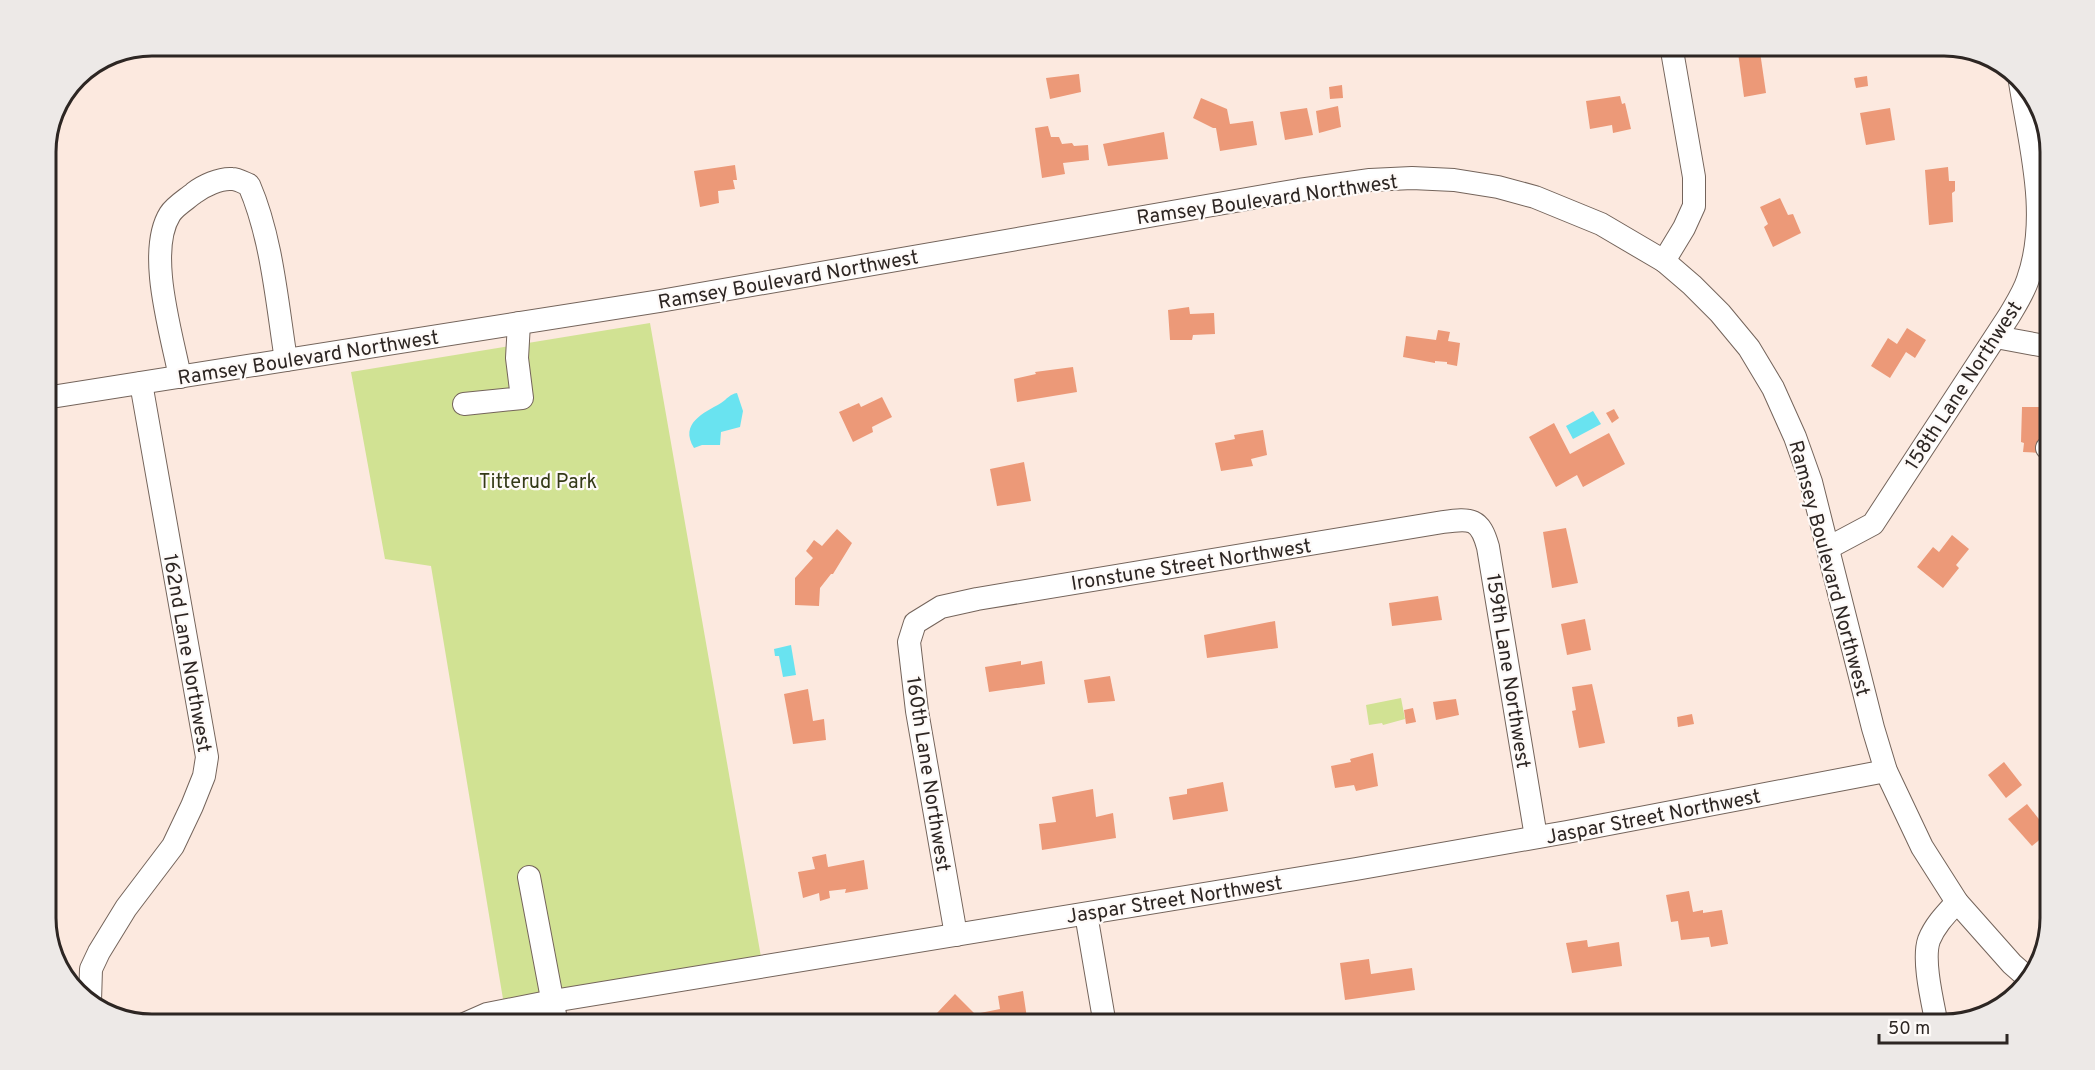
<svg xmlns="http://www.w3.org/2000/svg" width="2095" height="1070" font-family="Overpass,sans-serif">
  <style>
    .green { fill: #d1e293 }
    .water { fill: #69e3f0 }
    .building { fill: #ec9978 }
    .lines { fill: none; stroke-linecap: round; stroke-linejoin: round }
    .minor-casing { stroke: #74645b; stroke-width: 24 }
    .minor { stroke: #fff; stroke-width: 22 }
    .labels { text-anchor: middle; stroke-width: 4.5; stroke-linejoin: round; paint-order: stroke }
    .street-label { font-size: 20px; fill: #2d2623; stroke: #fefaf8 }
    .park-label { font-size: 20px; fill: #343a17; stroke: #fefaf8 }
    .rim { fill: none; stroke: #2d2623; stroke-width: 3 }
  </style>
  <rect width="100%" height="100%" fill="#fce9df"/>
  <g class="green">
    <polygon points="650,323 761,957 503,999 431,566 385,559 351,372"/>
    <polygon points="1401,698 1405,719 1383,725 1382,723 1369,725 1366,705"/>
  </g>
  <g class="water">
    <path d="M737 393 743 411 740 427 721 432 720 445H702L694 448C679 423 704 413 721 403 727 399 730 394 737 393Z"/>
    <polygon points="1593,411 1601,424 1573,439 1566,426"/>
    <polygon points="791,645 796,675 783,677 779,656 775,656 774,649"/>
  </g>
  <g class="building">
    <polygon points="1737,45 1759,45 1766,93 1744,97"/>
    <polygon points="1923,45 1946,46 1947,52 1925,56"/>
    <polygon points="1079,74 1081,92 1050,99 1046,78"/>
    <polygon points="1867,76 1868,86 1856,88 1854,78"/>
    <polygon points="1342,85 1343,98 1330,99 1329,87"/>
    <polygon points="1620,96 1622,104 1625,103 1631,129 1613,133 1612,125 1590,129 1586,101"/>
    <polygon points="1201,98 1227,109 1230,124 1253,121 1257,145 1220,151 1216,128 1213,128 1193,118"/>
    <polygon points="1338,106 1341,127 1319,133 1316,111"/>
    <polygon points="1307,108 1313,135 1285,140 1280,112"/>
    <polygon points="1890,108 1895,140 1866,145 1860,113"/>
    <polygon points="1048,126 1051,137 1059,137 1062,144 1072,143 1074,146 1088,145 1089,160 1063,163 1065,174 1042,178 1035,128"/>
    <polygon points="1164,132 1168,159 1108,166 1103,144"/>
    <polygon points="735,165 737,180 733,180 735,189 718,191 719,203 700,207 694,171"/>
    <polygon points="1948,167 1949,181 1955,181 1955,191 1952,193 1953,222 1929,225 1925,170"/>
    <polygon points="1780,198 1788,215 1793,214 1801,233 1773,247 1764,227 1768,224 1760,207"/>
    <polygon points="1189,307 1190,314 1214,313 1215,334 1193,335 1192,340 1170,340 1168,310"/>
    <polygon points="1907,328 1926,340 1915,358 1906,352 1890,378 1871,366 1888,338 1897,344"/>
    <polygon points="1438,330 1450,332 1448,341 1460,343 1457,366 1447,364 1447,362 1435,361 1435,363 1403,357 1406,336 1436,340"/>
    <polygon points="1073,367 1077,392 1017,402 1014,379 1036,374 1035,372"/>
    <polygon points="882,397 892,417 872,427 873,432 853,442 839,412 859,403 861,407"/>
    <polygon points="2022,407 2046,407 2044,444 2041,453 2023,452 2024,443 2021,442"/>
    <polygon points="1614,409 1619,418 1612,423 1606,413"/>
    <polygon points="1554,423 1570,454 1609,433 1625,464 1583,487 1577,475 1556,487 1529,437"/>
    <polygon points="1263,430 1267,455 1251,459 1253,466 1221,471 1215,443 1235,439 1234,435"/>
    <polygon points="1024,462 1031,501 997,506 990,469"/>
    <polygon points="1566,528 1578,583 1552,588 1543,532"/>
    <polygon points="837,529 852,543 833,574 831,574 820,588 819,606 795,605 795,578 813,558 806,551 814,540 822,546"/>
    <polygon points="1952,535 1969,549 1956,565 1959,568 1943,588 1917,567 1933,547 1939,552"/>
    <polygon points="1438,596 1442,620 1392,626 1389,603"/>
    <polygon points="1585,619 1591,650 1567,655 1561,624"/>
    <polygon points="1275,621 1278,648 1207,658 1204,635"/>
    <polygon points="1021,661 1021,665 1042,661 1045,684 989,692 985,667"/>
    <polygon points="1110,676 1115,701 1088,703 1084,680"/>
    <polygon points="1592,684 1605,743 1579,748 1572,711 1576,710 1572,687"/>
    <polygon points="808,689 813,721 824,719 826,740 793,744 784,694"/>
    <polygon points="1456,699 1459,715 1436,720 1433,702"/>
    <polygon points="1413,708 1416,722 1406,724 1404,710"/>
    <polygon points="1692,714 1694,724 1678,727 1677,717"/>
    <polygon points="1373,753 1378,786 1356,791 1354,785 1335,788 1331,766 1351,762 1350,759"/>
    <polygon points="2004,762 2022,785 2006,798 1988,775"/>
    <polygon points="1223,782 1228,811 1173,820 1169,797 1187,794 1187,789"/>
    <polygon points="1093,789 1096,817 1113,813 1116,838 1042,850 1039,824 1056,822 1052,797"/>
    <polygon points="2027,804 2049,832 2032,846 2008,819"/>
    <polygon points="826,854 828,867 864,860 868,889 845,893 846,889 829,891 830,898 820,901 819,893 803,898 798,872 815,869 812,857"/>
    <polygon points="1689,891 1693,912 1703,910 1703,913 1722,910 1728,944 1711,947 1709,937 1681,940 1678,921 1671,922 1666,895"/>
    <polygon points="1587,940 1588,947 1619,942 1622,966 1572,973 1566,943"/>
    <polygon points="1369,959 1371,974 1412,968 1415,990 1345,1000 1340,963"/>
    <polygon points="1023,991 1028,1025 950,1025 937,1013 955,994 975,1014 1000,1009 998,996"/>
    <polygon points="1861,1015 1867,1025 1842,1025"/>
  </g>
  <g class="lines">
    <defs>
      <g id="minor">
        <polyline points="1664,261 1684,228 1694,206 1694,177 1671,45"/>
        <polyline points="1996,337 2050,347"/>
        <path d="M180 377C172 335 146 252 170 214 175 206 187 199 194 193 203 186 220 178 232 179 238 179 244 183 249 185 272 238 277 303 286 360"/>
        <polyline points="45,398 660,301 1299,190 1370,180 1412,178 1454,180 1498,187 1535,197 1601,224 1664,261 1692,285 1720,313 1749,348 1773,388 1795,437 1811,482 1873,728 1886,771 1922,847 1957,902 2012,964 2028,978"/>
        <polyline points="464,404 522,398 517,358 519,323"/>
        <polyline points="2047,448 2050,448"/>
        <path d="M1828 548 1873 524 2009 316C2016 304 2024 292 2028 279 2050 216 2030 146 2020 82"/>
        <polyline points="529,877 557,1025"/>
        <polyline points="1086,914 1105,1025"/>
        <path d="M956 935 917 711 909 642 915 623 941 607 977 599 1443 522C1471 518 1480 518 1488 547L1536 837"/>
        <polyline points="90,1001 91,969 99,952 126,908 173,846 192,806 204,776 207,757 141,383"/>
        <polyline points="462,1025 487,1014 553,1001 1356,869 1567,832 1886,771"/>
        <path d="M1937 1025C1933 1004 1922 960 1929 940 1935 925 1946 914 1957 902"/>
      </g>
    </defs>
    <use href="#minor" class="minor-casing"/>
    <use href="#minor" class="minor"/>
  </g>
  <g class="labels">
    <g class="street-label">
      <text transform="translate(1267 199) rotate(-8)" y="7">Ramsey Boulevard Northwest</text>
      <text transform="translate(788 279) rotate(-10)" y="7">Ramsey Boulevard Northwest</text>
      <text transform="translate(308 357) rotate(-9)" y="7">Ramsey Boulevard Northwest</text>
      <text transform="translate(1963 385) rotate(-57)" y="7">158th Lane Northwest</text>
      <text transform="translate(1191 564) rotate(-9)" y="7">Ironstune Street Northwest</text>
      <text transform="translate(1830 568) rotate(75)" y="7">Ramsey Boulevard Northwest</text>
      <text transform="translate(188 653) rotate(80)" y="7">162nd Lane Northwest</text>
      <text transform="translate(1509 671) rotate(81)" y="7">159th Lane Northwest</text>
      <text transform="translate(929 774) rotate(81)" y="7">160th Lane Northwest</text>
      <text transform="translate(1653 816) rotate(-11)" y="7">Jaspar Street Northwest</text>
      <text transform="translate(1174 899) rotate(-9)" y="7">Jaspar Street Northwest</text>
    </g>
    <g class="park-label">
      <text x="538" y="488">Titterud Park</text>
    </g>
  </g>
  <path d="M0 0H2095V1070H0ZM152 56H1944A96 96 0 0 1 2040 152V918A96 96 0 0 1 1944 1014H152A96 96 0 0 1 56 918V152A96 96 0 0 1 152 56Z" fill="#ede9e7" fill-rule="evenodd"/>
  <path class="rim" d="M152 56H1944A96 96 0 0 1 2040 152V918A96 96 0 0 1 1944 1014H152A96 96 0 0 1 56 918V152A96 96 0 0 1 152 56Z"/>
  <path d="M1879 1034v9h128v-9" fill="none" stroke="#2d2623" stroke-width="3"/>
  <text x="1888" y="1034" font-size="18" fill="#2d2623" stroke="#fefaf8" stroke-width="4.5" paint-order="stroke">50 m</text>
</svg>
